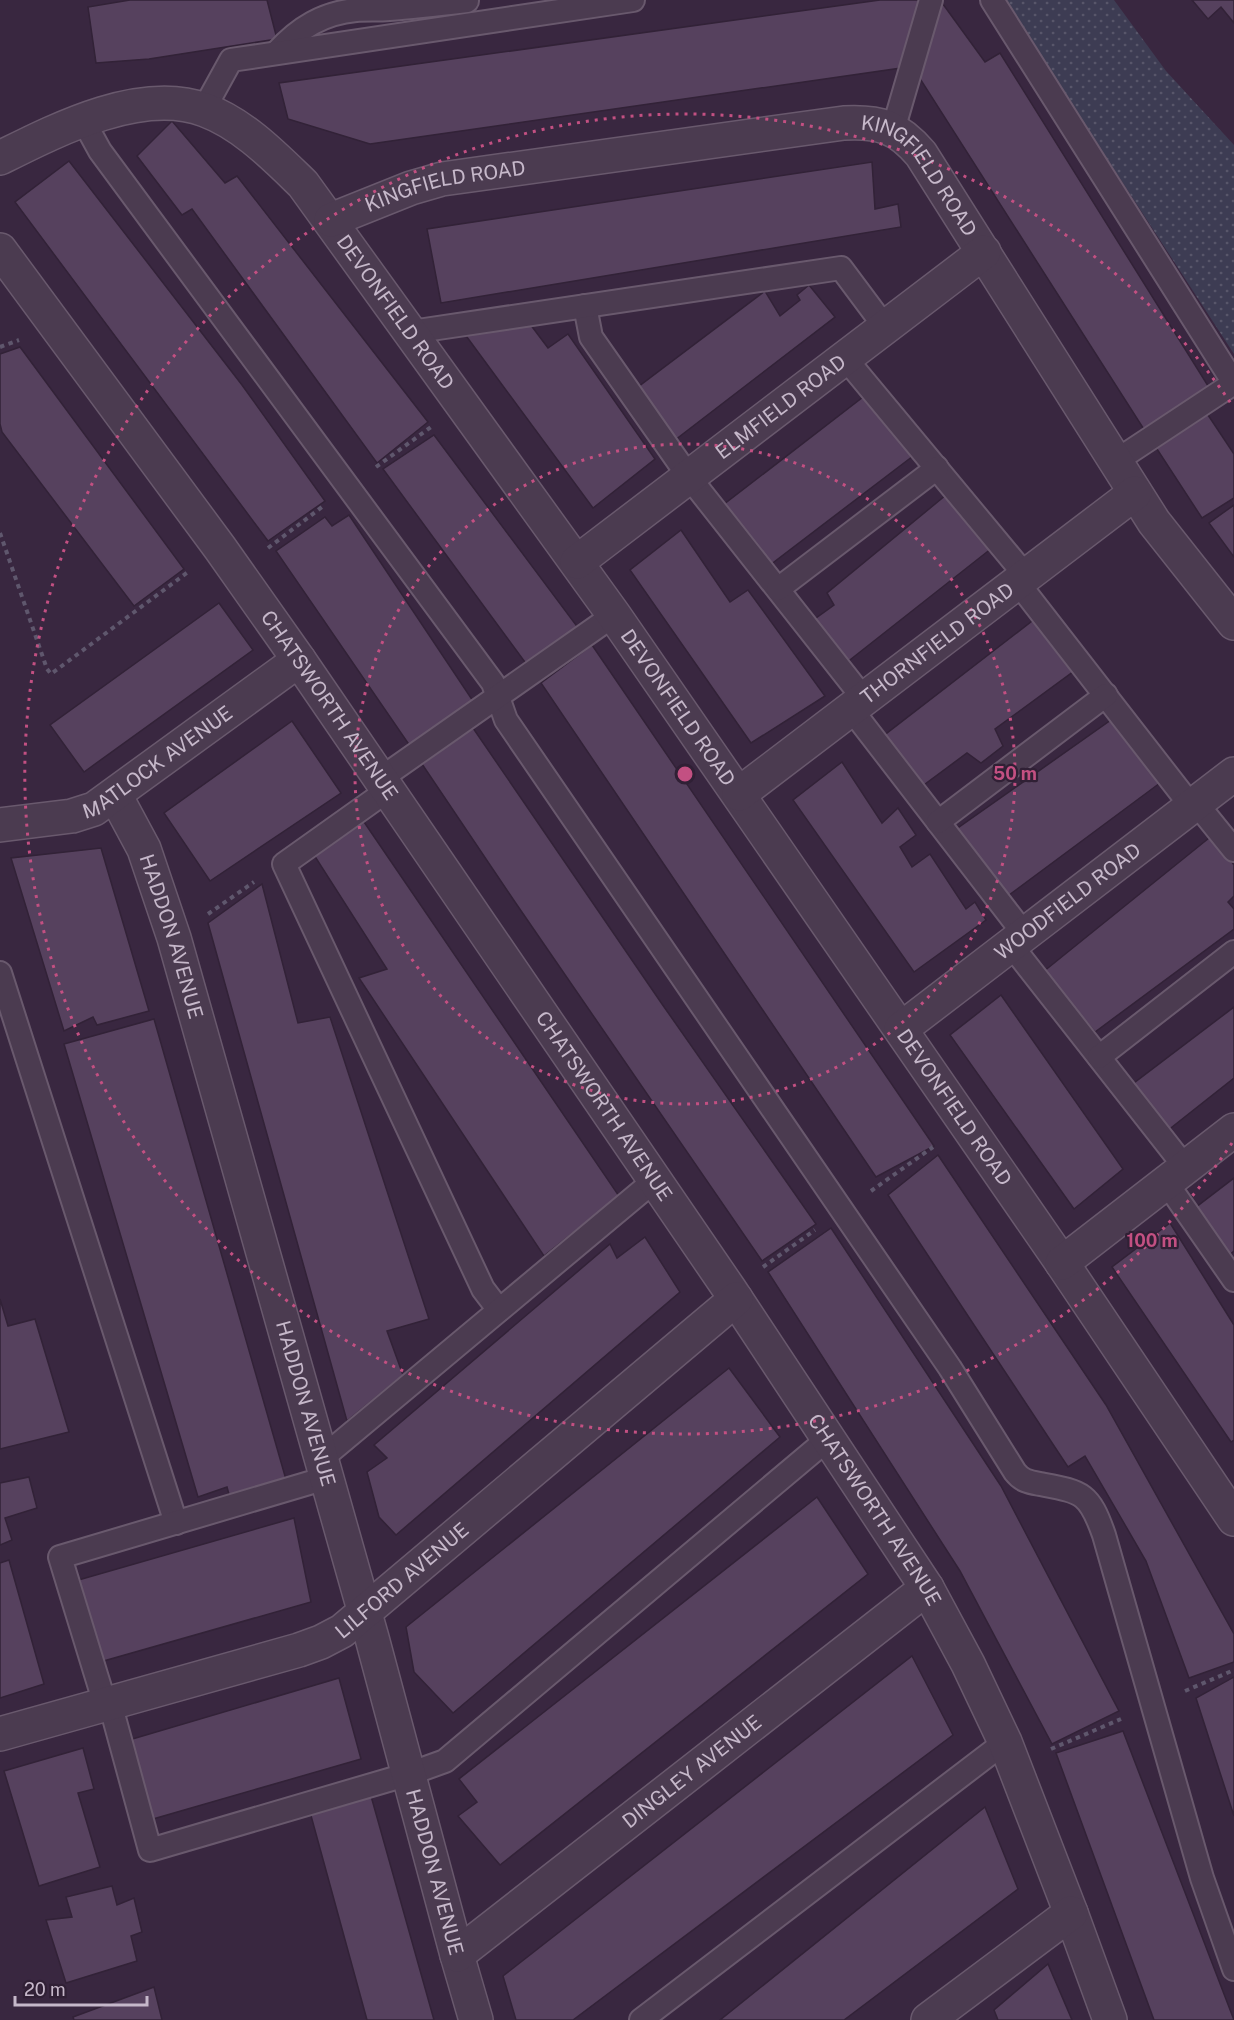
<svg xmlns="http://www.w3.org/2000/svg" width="1234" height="2020" font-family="'Public Sans',sans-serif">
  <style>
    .grass { fill: url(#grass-dots) }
    .building { fill: #56415e; stroke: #322237; stroke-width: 1.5 }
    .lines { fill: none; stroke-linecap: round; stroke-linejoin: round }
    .lane-casing { stroke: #69596d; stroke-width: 26 }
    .street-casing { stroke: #69596d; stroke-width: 36 }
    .path { stroke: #5f576d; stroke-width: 4; stroke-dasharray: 4.5 4.5; stroke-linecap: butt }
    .lane { stroke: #4b3b50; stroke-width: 22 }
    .street { stroke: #4b3b50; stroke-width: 33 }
    .ring { fill: none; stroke: #c35082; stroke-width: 3; stroke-dasharray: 3 6 }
    .labels { text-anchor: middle; stroke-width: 4.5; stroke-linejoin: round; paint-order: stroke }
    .street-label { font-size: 20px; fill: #c6b8ca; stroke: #302035 }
    .centre { fill: #c35082; stroke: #302035; stroke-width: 3 }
    .ring-label { font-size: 18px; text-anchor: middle; font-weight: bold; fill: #c35082; stroke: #302035; stroke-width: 4.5; stroke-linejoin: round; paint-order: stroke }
  </style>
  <defs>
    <pattern id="grass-dots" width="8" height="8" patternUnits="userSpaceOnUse" patternTransform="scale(1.5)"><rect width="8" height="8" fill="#3d3c53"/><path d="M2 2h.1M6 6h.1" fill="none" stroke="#58566a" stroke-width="1.8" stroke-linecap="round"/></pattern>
  </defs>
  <rect width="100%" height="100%" fill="#392740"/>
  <polygon class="grass" points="1004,0 1114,0 1166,71 1234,145 1234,354"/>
  <g class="building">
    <polygon points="130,0 267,0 277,39 149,59 96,63 88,7"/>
    <polygon points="880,0 924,0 901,68 370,144 288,119 279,83"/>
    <polygon points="940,0 985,62 1000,53 1210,389 1145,431 917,74"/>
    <polygon points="1192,0 1234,0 1234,23 1221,7 1208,19"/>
    <polygon points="172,121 225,183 237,176 428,422 377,463 192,209 182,215 137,156"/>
    <polygon points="69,161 242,385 325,501 268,541 15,202"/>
    <polygon points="872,162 875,209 898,204 901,227 441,303 427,229"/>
    <polygon points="809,285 835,317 675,440 638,387 765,291 780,316 800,300 797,295"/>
    <polygon points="530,324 548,348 568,334 655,459 593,508 464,333"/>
    <polygon points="20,347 184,569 134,606 2,432 0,424 0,354"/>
    <polygon points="867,394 917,453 770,565 723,505"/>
    <polygon points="1206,412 1234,454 1234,498 1202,518 1155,446"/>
    <polygon points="434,435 579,629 530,669 383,469"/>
    <polygon points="946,495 992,548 846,663 812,621 834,605 827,593"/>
    <polygon points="1234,505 1234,557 1209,523"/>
    <polygon points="349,515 475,704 410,746 276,551 325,517 332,526"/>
    <polygon points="681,530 730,602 748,590 825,696 751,743 630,570"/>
    <polygon points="219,603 253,650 84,772 50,725"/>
    <polygon points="1036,618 1074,671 995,729 1003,746 981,763 967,753 921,787 882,737"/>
    <polygon points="592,645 934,1146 876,1177 541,683"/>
    <polygon points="1111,720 1164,780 1005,898 955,830"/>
    <polygon points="292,721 341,793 210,881 164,813"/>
    <polygon points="473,728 662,1004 816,1224 762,1261 515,902 422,764"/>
    <polygon points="842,762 882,823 898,808 916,835 900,847 912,867 930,854 966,909 975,902 986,920 914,972 793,800"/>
    <polygon points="362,819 619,1196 544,1256 359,978 387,969 314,855"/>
    <polygon points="1214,834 1234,865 1234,896 1228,902 1234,909 1234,929 1095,1032 1043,972"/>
    <polygon points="101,848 149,1011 97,1025 93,1017 64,1031 11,858"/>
    <polygon points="262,884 298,1023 330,1017 429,1319 387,1331 403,1375 347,1421 208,923"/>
    <polygon points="1001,995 1123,1169 1074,1209 950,1035"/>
    <polygon points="1234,1007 1234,1078 1167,1131 1134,1083"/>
    <polygon points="154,1019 287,1483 230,1498 227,1487 198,1497 64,1044"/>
    <polygon points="938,1155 1106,1405 1234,1634 1234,1662 1189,1678 1146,1561 1085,1456 1068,1467 888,1195"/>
    <polygon points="1234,1178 1234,1251 1228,1256 1195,1208"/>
    <polygon points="1170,1223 1234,1325 1234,1440 1231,1442 1112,1267"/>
    <polygon points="831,1228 1001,1486 1119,1711 1052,1744 960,1571 768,1272"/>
    <polygon points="645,1237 680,1292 396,1535 379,1517 367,1472 387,1458 374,1445 610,1244 617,1258"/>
    <polygon points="0,1299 8,1326 35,1319 69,1432 0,1449"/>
    <polygon points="729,1368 780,1437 453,1713 414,1672 406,1627"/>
    <polygon points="29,1477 37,1508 5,1518 12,1540 0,1545 0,1483"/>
    <polygon points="817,1497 868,1574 500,1865 458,1816 477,1802 459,1779"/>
    <polygon points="294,1518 311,1602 100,1662 75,1581"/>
    <polygon points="9,1560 44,1684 0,1698 0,1563"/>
    <polygon points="912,1656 953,1735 573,2020 516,2020 503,1976"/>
    <polygon points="1234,1677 1234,1816 1196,1698"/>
    <polygon points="339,1678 361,1759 153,1819 129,1740"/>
    <polygon points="1123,1731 1234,2020 1154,2020 1056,1753"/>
    <polygon points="83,1748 94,1789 78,1793 100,1867 39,1886 4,1771"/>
    <polygon points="371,1796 434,2020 367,2020 310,1812"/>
    <polygon points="985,1807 1018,1889 844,2020 720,2020"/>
    <polygon points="112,1886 117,1905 134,1898 142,1932 131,1936 137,1961 66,1983 46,1920 72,1917 66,1897"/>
    <polygon points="1048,1964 1072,2020 998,2020 994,2010"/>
    <polygon points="154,1987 162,2020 74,2020 73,2017"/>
  </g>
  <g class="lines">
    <defs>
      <g id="lane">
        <polyline points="992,0 1234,383 1116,461"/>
        <path d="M277 52C299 28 323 13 356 10 367 9 378 10 389 9 415 7 441 4 467 1"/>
        <polyline points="204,109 231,60 633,0"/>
        <path d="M83 120 100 151 493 683 506 720 950 1368 1015 1472C1022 1481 1029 1482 1040 1484 1082 1492 1089 1492 1104 1535L1202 1878 1234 1969"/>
        <polyline points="893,130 931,0"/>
        <polyline points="585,306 591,337 689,477 864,699"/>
        <polyline points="411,332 841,268 885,327"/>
        <polyline points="845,358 1026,576"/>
        <polyline points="1018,583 1192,807"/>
        <polyline points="778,589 937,468"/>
        <polyline points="851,709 1025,935"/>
        <polyline points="380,779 614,615"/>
        <polyline points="388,790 284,864 483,1289 499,1310"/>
        <polyline points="1196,803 1234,850"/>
        <polyline points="938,822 1106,695"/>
        <polyline points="1011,945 1185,1167"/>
        <polyline points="0,973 176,1523"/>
        <polyline points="1099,1057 1234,952"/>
        <polyline points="1166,1182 1234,1280"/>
        <polyline points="321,1459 655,1180"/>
        <polyline points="110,1703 150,1850 409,1774 445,1761 829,1438"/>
        <polyline points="105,1704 60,1557 326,1478"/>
        <polyline points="641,2020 1005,1742"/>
      </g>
      <g id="street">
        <path id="s1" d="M0 158C56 130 141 86 205 110 243 124 274 156 303 184L614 615 1062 1263 1234 1519"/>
        <path id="s2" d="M331 220 411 188 442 179 844 123C880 121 898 127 921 154L1154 522 1234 623"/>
        <path id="s3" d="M0 250 220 548 299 660 730 1290 927 1588 968 1664 1005 1742 1071 1913 1110 2020"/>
        <path id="s4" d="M577 562 984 252"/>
        <path id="s5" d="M739 794 1135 493"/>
        <path id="s6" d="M115 795 144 849 174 938 372 1638 457 1955 476 2020"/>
        <path id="s7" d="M0 825 72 816 94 809 299 660"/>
        <path id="s8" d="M901 1029 1234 774"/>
        <polyline points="1062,1263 1234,1130"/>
        <path id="s9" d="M0 1734 299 1650 321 1642 342 1631 736 1299"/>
        <path id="s10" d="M457 1955 927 1588"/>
        <polyline points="928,2020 1071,1913"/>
      </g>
    </defs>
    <use href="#lane" class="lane-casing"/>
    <use href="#street" class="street-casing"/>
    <g class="path">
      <polyline points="0,347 19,340"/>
      <polyline points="376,467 431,427"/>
      <polyline points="0,533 47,669 51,674 188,572"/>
      <polyline points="268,548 322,507"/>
      <polyline points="208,914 254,882"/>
      <polyline points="871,1191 933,1147"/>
      <polyline points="763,1267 815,1230"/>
      <polyline points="1185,1691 1234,1670"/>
      <polyline points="1051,1749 1121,1719"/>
    </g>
    <use href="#lane" class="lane"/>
    <use href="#street" class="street"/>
  </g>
  <g class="ring">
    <circle cx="685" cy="774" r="330"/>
    <path d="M1232 1143A660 660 0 1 1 1232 405"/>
  </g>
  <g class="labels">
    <g class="street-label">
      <text dy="7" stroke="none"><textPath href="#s2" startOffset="624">KINGFIELD ROAD</textPath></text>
      <text dy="7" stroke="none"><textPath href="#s2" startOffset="120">KINGFIELD ROAD</textPath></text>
      <text dy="7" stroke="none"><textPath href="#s1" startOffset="498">DEVONFIELD ROAD</textPath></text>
      <text dy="7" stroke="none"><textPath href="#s4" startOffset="256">ELMFIELD ROAD</textPath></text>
      <text dy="7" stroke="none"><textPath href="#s5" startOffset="249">THORNFIELD ROAD</textPath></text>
      <text dy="7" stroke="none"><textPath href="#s3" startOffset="562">CHATSWORTH AVENUE</textPath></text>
      <text dy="7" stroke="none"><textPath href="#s1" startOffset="984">DEVONFIELD ROAD</textPath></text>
      <text dy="7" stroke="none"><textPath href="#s7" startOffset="174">MATLOCK AVENUE</textPath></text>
      <text dy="7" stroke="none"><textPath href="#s8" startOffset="210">WOODFIELD ROAD</textPath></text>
      <text dy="7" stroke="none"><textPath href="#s6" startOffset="153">HADDON AVENUE</textPath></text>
      <text dy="7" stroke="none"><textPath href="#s3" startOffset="1048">CHATSWORTH AVENUE</textPath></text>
      <text dy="7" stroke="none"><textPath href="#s1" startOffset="1470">DEVONFIELD ROAD</textPath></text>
      <text dy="7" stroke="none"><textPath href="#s6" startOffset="639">HADDON AVENUE</textPath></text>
      <text dy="7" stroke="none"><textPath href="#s3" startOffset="1534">CHATSWORTH AVENUE</textPath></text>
      <text dy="7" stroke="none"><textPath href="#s9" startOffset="436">LILFORD AVENUE</textPath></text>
      <text dy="7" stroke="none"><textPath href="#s10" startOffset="298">DINGLEY AVENUE</textPath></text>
      <text dy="7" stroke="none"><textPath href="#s6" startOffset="1125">HADDON AVENUE</textPath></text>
    </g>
  </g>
  <circle cx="685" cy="774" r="9" class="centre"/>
  <g class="ring-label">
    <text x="1015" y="780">50 m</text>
    <text x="1152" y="1247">100 m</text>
  </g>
  <path d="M15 1996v9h132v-9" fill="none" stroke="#c6b8ca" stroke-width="3"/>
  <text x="24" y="1996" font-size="18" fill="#c6b8ca" stroke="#302035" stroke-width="4.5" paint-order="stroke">20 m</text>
</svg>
